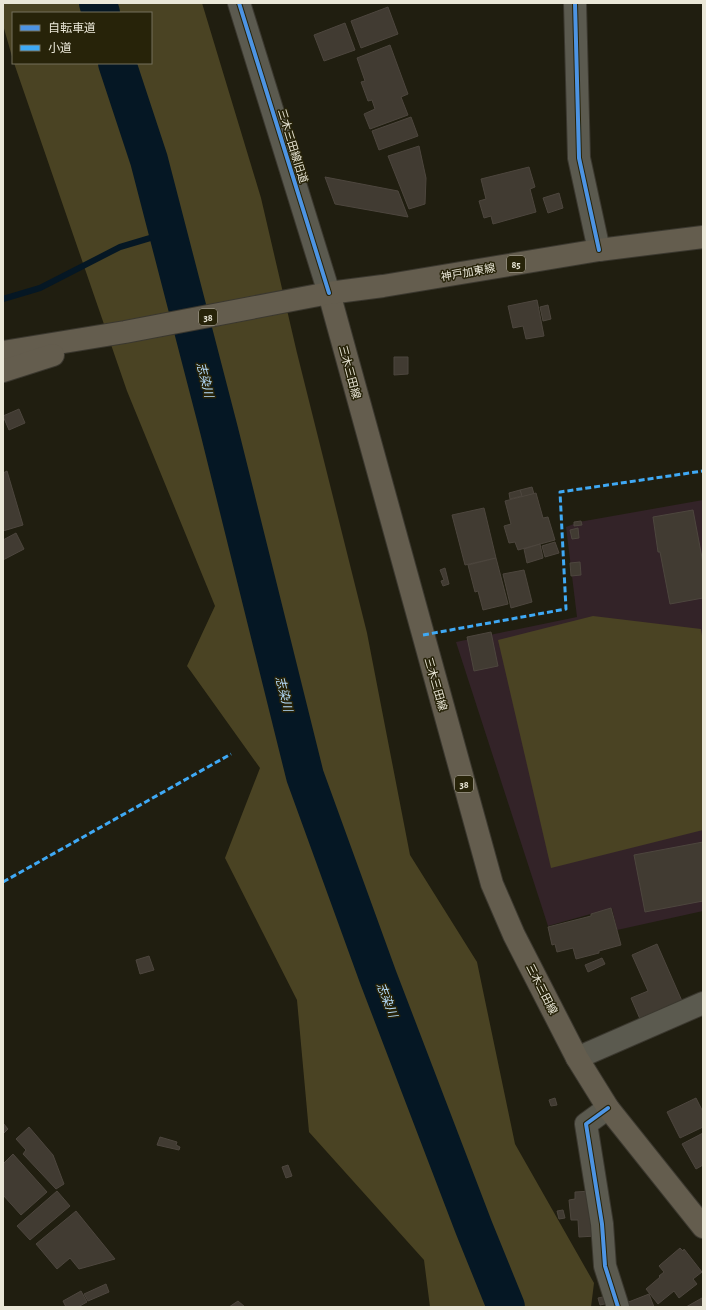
<svg xmlns="http://www.w3.org/2000/svg" width="706" height="1310" font-family="'Alegreya Sans','Noto Sans JP',sans-serif">
  <style>
    .education { fill: #332328 }
    .green { fill: #4a4323 }
    .lines { fill: none; stroke-linecap: round; stroke-linejoin: round }
    .stream { stroke: #051724; stroke-width: 6 }
    .river { stroke: #051724; stroke-width: 38 }
    .building { fill: #413b32; stroke: #4d463e }
    .street-casing { stroke: #3b382f; stroke-width: 24 }
    .secondary-casing { stroke: #3b382f; stroke-width: 24 }
    .primary-casing { stroke: #3b382f; stroke-width: 24 }
    .street { stroke: #5b5a4f; stroke-width: 22 }
    .secondary { stroke: #5b5a4f; stroke-width: 22 }
    .primary { stroke: #645d4e; stroke-width: 22 }
    .quiet { stroke: #3fa9f5; stroke-width: 3; stroke-dasharray: 6 3; stroke-linecap: butt }
    .cycleway-casing { stroke: #272309; stroke-width: 6 }
    .cycleway { stroke: #4d94e3; stroke-width: 4 }
    .labels { text-anchor: middle; stroke-width: 3; stroke-linejoin: round; paint-order: stroke }
    .shield { fill: #272309; stroke: #b0ac9a; stroke-width: 1 }
    .shield-label { font-size: 10px; font-weight: bold; fill: #eae7d8 }
    .street-label { font-size: 11px; fill: #eae7d8; stroke: #272309 }
    .water-label { font-size: 12px; font-style: italic; fill: #b5dcfc; stroke: #272309 }
  </style>
  <rect width="100%" height="100%" fill="#201e10"/>
  <polygon class="education" points="703,500 703,911 617,930 612,908 548,926 456,642 577,617 566,527 579,522"/>
  <g class="green">
    <polygon points="3,3 202,3 261,198 297,353 367,633 410,855 477,962 515,1144 594,1283 591,1307 430,1307 424,1260 309,1132 297,1000 225,858 260,768 187,666 215,606 127,391 14,63 151,63 151,13 13,13 13,60 3,25"/>
    <polygon points="593,616 701,629 703,642 703,830 551,868 498,640"/>
  </g>
  <g class="lines">
    <polyline class="stream" points="3,299 40,288 120,247 167,233"/>
    <g class="river">
      <polyline points="98,3 101,13"/>
      <polyline points="117,63 149,160 219,430 305,776 378,977 474,1228 506,1307"/>
    </g>
  </g>
  <g class="building">
    <polygon points="388,7 398,34 361,48 351,21"/>
    <polygon points="345,23 355,50 324,61 314,35"/>
    <polygon points="390,45 408,94 401,97 408,115 370,129 364,114 375,109 372,100 368,101 361,82 365,81 357,58"/>
    <polygon points="411,117 418,136 379,150 372,131"/>
    <polygon points="419,146 426,178 425,204 409,209 388,156"/>
    <polygon points="529,167 535,187 530,189 536,212 493,224 491,216 484,218 479,201 486,199 481,179"/>
    <polygon points="325,177 398,191 408,217 335,204"/>
    <polygon points="559,193 563,208 548,213 543,198"/>
    <polygon points="537,300 544,336 526,339 523,326 513,328 508,306"/>
    <polygon points="548,305 551,319 543,321 540,307"/>
    <polygon points="394,357 408,357 408,374 394,375"/>
    <polygon points="19,409 25,423 9,430 3,416"/>
    <polygon points="7,471 23,525 3,531 3,473"/>
    <polygon points="532,487 534,494 522,497 520,490"/>
    <polygon points="520,490 522,496 510,499 509,493"/>
    <polygon points="536,493 543,518 548,517 555,540 518,550 515,542 509,543 504,526 511,524 505,501"/>
    <polygon points="484,508 496,558 465,565 452,515"/>
    <polygon points="693,510 703,563 703,598 670,604 660,552 658,552 653,517"/>
    <polygon points="581,521 582,525 574,526 574,522"/>
    <polygon points="578,528 579,538 572,539 570,530"/>
    <polygon points="16,533 24,549 3,560 3,540"/>
    <polygon points="555,542 559,553 545,557 542,546"/>
    <polygon points="540,544 543,558 527,563 524,549"/>
    <polygon points="496,558 508,604 483,610 478,591 475,592 468,565"/>
    <polygon points="580,562 581,575 571,576 570,563"/>
    <polygon points="445,568 449,584 443,586 441,581 444,580 440,570"/>
    <polygon points="524,570 532,602 511,608 503,574"/>
    <polygon points="491,632 498,666 474,671 467,637"/>
    <polygon points="703,842 703,901 645,912 634,855"/>
    <polygon points="611,908 621,945 599,951 599,953 576,959 573,948 557,952 555,944 552,945 548,927 591,916 591,914"/>
    <polygon points="657,944 682,1001 640,1019 631,998 648,991 632,955"/>
    <polygon points="149,956 154,970 140,974 136,960"/>
    <polygon points="602,958 605,964 588,972 585,965"/>
    <polygon points="555,1098 557,1105 551,1106 549,1100"/>
    <polygon points="696,1098 703,1112 703,1127 680,1138 667,1112"/>
    <polygon points="3,1123 8,1129 3,1134"/>
    <polygon points="29,1127 53,1155 64,1184 56,1189 23,1154 26,1150 16,1139"/>
    <polygon points="703,1133 703,1165 696,1169 682,1144"/>
    <polygon points="160,1137 177,1142 176,1145 180,1147 179,1150 157,1145"/>
    <polygon points="13,1154 47,1192 21,1215 3,1195 3,1164"/>
    <polygon points="288,1165 292,1176 286,1178 282,1167"/>
    <polygon points="57,1191 70,1206 30,1240 17,1226"/>
    <polygon points="592,1191 596,1236 579,1237 578,1220 571,1220 569,1200 575,1199 575,1192"/>
    <polygon points="563,1210 565,1218 559,1219 557,1211"/>
    <polygon points="76,1211 115,1259 79,1269 70,1258 57,1269 36,1244"/>
    <polygon points="680,1248 683,1251 684,1249 702,1272 693,1279 697,1284 679,1298 674,1291 658,1304 646,1289 660,1277 659,1276 664,1272 659,1266 660,1265"/>
    <polygon points="106,1284 109,1292 88,1301 84,1294"/>
    <polygon points="81,1291 87,1302 78,1307 66,1307 63,1301"/>
    <polygon points="649,1294 654,1307 628,1307 626,1303"/>
    <polygon points="607,1296 609,1303 600,1305 598,1298"/>
    <polygon points="702,1298 703,1307 686,1307"/>
    <polygon points="238,1301 245,1307 229,1307"/>
  </g>
  <g class="lines">
    <defs>
      <g id="street">
        <polyline points="575,3 579,158 599,250"/>
        <polyline points="577,1058 703,1003"/>
        <polyline points="608,1108 586,1124 602,1224 605,1266 618,1307"/>
      </g>
      <polyline id="secondary" points="239,3 329,293"/>
      <g id="primary">
        <polyline points="329,293 492,884 514,935 577,1058 608,1108 703,1227"/>
        <polyline points="3,352 125,332 329,293 383,286 599,250 703,237"/>
        <polyline points="3,371 53,355"/>
      </g>
    </defs>
    <use href="#street" class="street-casing"/>
    <use href="#secondary" class="secondary-casing"/>
    <use href="#primary" class="primary-casing"/>
    <use href="#street" class="street"/>
    <use href="#secondary" class="secondary"/>
    <use href="#primary" class="primary"/>
    <g class="quiet">
      <polyline points="423,635 566,609 560,492 703,471"/>
      <polyline points="3,882 231,754"/>
    </g>
    <defs>
      <g id="cycleway">
        <polyline points="239,3 329,293"/>
        <polyline points="575,3 579,158 599,250"/>
        <polyline points="608,1108 586,1124 602,1224 605,1266 618,1307"/>
      </g>
    </defs>
    <use href="#cycleway" class="cycleway-casing"/>
    <use href="#cycleway" class="cycleway"/>
  </g>
  <g class="labels">
    <g class="shield">
      <rect x="507" y="256" width="18" height="16" rx="3"/>
      <rect x="199" y="309" width="18" height="16" rx="3"/>
      <rect x="455" y="776" width="18" height="16" rx="3"/>
    </g>
    <g class="shield-label">
      <text x="516" y="268">85</text>
      <text x="208" y="321">38</text>
      <text x="464" y="788">38</text>
    </g>
    <g class="street-label">
      <text transform="translate(293 146) rotate(73)" y="4">三木三田線旧道</text>
      <text transform="translate(468 272) rotate(-10)" y="4">神戸加東線</text>
      <text transform="translate(350 372) rotate(75)" y="4">三木三田線</text>
      <text transform="translate(436 684) rotate(74)" y="4">三木三田線</text>
      <text transform="translate(542 989) rotate(63)" y="4">三木三田線</text>
    </g>
    <g class="water-label">
      <text transform="translate(205 380) rotate(76)" y="4">志染川</text>
      <text transform="translate(284 694) rotate(76)" y="4">志染川</text>
      <text transform="translate(387 1000) rotate(69)" y="4">志染川</text>
    </g>
  </g>
  <rect width="706" height="1310" fill="none" stroke="#eae7d8" stroke-width="8"/>
  <rect x="12" y="12" width="140" height="52" fill="#272309" stroke="#75715c"/>
  <rect x="20" y="25" width="20" height="6" fill="#4d94e3" stroke="#75715c"/>
  <text x="48" y="32" font-size="12" fill="#eae7d8">自転車道</text>
  <rect x="20" y="45" width="20" height="6" fill="#3fa9f5" stroke="#75715c"/>
  <text x="48" y="52" font-size="12" fill="#eae7d8">小道</text>
</svg>
